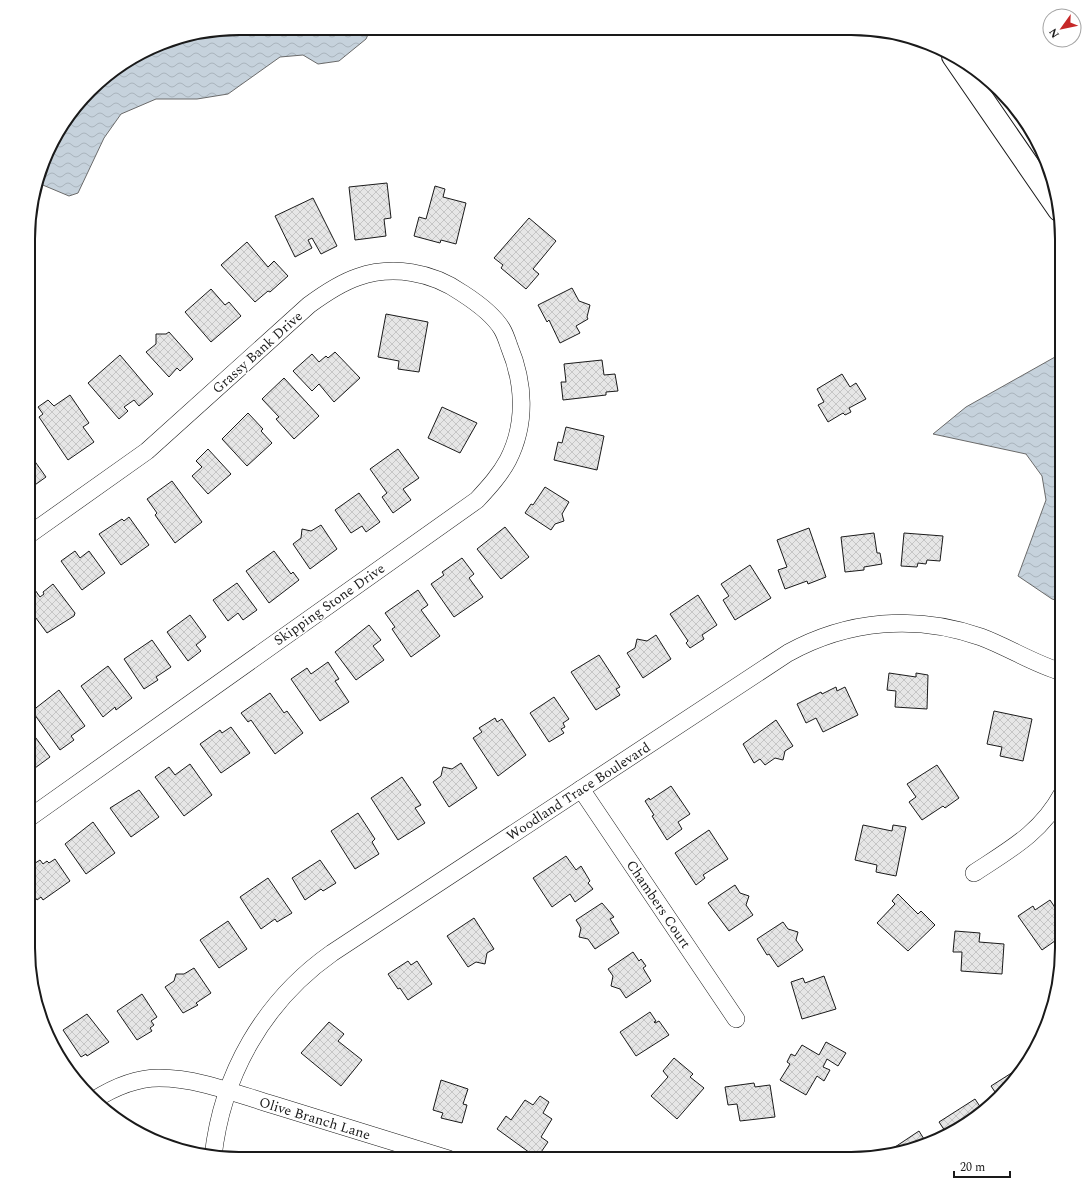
<svg xmlns="http://www.w3.org/2000/svg" width="1090" height="1187" font-family="Spectral,serif">
  <style>
    .water { fill: url(#water-waves); stroke: #6a6a6a }
    .building { fill: url(#building-cross-hatch); stroke: #1a1a1a }
    .lines { fill: none; stroke-linecap: round; stroke-linejoin: round }
    .minor-casing { stroke: #1a1a1a; stroke-width: 18 }
    .secondary-casing { stroke: #1a1a1a; stroke-width: 24 }
    .minor { stroke: #fff; stroke-width: 17 }
    .secondary { stroke: #fff; stroke-width: 22 }
    .labels { text-anchor: middle; stroke-width: 3; stroke-linejoin: round; paint-order: stroke }
    .street-label { font-size: 14px; fill: #1a1a1a; stroke: #fff }
    .rim { fill: none; stroke: #1a1a1a; stroke-width: 2 }
  </style>
  <defs>
    <pattern id="water-waves" width="16" height="10" patternUnits="userSpaceOnUse"><rect width="16" height="10" fill="#c6d2dc"/><path d="M0 5q4-4 8 0t8 0" fill="none" stroke="#aab4bc"/></pattern>
    <pattern id="building-cross-hatch" width="8" height="8" patternUnits="userSpaceOnUse"><rect width="8" height="8" fill="#e6e6e6"/><path d="M0 0l8 8M0 8l8-8" fill="none" stroke="#c5c5c5"/></pattern>
  </defs>
  <rect width="100%" height="100%" fill="#fff"/>
  <g class="water">
    <polygon points="239,28 371,28 366,39 339,61 318,64 303,55 280,57 228,94 197,99 156,99 121,114 104,138 78,193 69,196 38,183 56,134 100,80 171,39"/>
    <polygon points="1055,357 1062,363 1062,602 1052,599 1018,576 1046,500 1042,476 1026,454 933,434 966,407"/>
  </g>
  <g class="building">
    <polygon points="387,183 391,218 384,219 386,236 355,240 349,187"/>
    <polygon points="435,186 445,189 443,197 466,203 456,244 441,240 440,243 414,236 419,217 426,219"/>
    <polygon points="313,198 337,246 321,254 312,238 308,240 312,248 295,257 275,216"/>
    <polygon points="529,218 556,241 533,269 539,274 526,289 501,268 503,265 494,258"/>
    <polygon points="247,242 268,267 274,261 288,276 270,292 268,291 255,302 221,265"/>
    <polygon points="572,288 579,301 590,305 587,317 588,319 576,326 580,333 560,343 549,320 547,322 538,305"/>
    <polygon points="211,289 225,305 229,302 241,316 211,342 185,312"/>
    <polygon points="386,314 428,322 419,372 398,369 399,361 378,357"/>
    <polygon points="169,332 193,359 180,371 177,368 169,377 146,352 156,344 156,334 166,334"/>
    <polygon points="335,352 360,378 334,402 319,384 312,391 293,371 312,354 319,362 326,356 328,358"/>
    <polygon points="120,355 153,394 139,406 134,400 124,407 128,411 119,419 88,383"/>
    <polygon points="602,360 604,375 615,374 618,391 606,392 606,395 563,400 561,382 566,382 564,364"/>
    <polygon points="842,374 850,387 856,383 866,399 849,408 851,412 845,415 843,413 828,422 818,405 824,402 817,389"/>
    <polygon points="284,378 319,416 294,439 276,419 279,417 262,399"/>
    <polygon points="70,395 89,423 83,427 94,442 68,460 39,417 43,414 38,407 48,400 54,406"/>
    <polygon points="442,407 477,423 460,453 428,438"/>
    <polygon points="248,413 263,429 261,431 272,443 247,466 222,439"/>
    <polygon points="566,427 604,436 597,470 554,460 558,442 562,443"/>
    <polygon points="208,449 231,474 208,494 192,476 202,467 196,461"/>
    <polygon points="398,449 419,478 403,489 411,500 393,513 382,497 387,493 370,469"/>
    <polygon points="31,456 46,477 32,487 34,490 31,492"/>
    <polygon points="172,481 202,522 175,543 155,515 157,513 147,499"/>
    <polygon points="545,487 569,502 562,514 564,521 555,524 551,530 525,513 531,504 533,505"/>
    <polygon points="359,493 380,522 366,532 362,526 351,533 335,510"/>
    <polygon points="129,517 149,545 121,565 99,534 122,519 124,521"/>
    <polygon points="321,525 337,549 310,569 293,544 301,538 302,529 311,531"/>
    <polygon points="505,527 529,557 501,579 477,549"/>
    <polygon points="809,528 826,577 808,584 807,581 785,589 778,570 787,567 777,540"/>
    <polygon points="874,533 877,553 880,553 882,564 864,567 864,570 845,572 841,537"/>
    <polygon points="904,533 943,536 940,561 927,560 926,564 918,563 917,567 901,566"/>
    <polygon points="75,551 80,558 89,551 105,573 82,590 61,561"/>
    <polygon points="274,551 291,574 293,572 299,580 269,603 246,571"/>
    <polygon points="462,558 474,574 469,578 483,597 454,617 431,584 444,575 442,572"/>
    <polygon points="750,565 771,598 735,620 723,600 729,596 721,584"/>
    <polygon points="30,583 40,597 44,594 43,592 53,584 75,613 74,616 47,633 30,610"/>
    <polygon points="237,583 257,610 243,620 238,613 228,621 213,600"/>
    <polygon points="418,590 428,605 421,610 440,636 411,657 392,629 395,627 385,613"/>
    <polygon points="698,595 717,625 702,635 704,639 690,648 686,643 688,641 670,614"/>
    <polygon points="190,615 206,637 196,645 201,651 188,661 167,632"/>
    <polygon points="369,625 381,640 373,646 384,660 356,680 335,652"/>
    <polygon points="656,635 671,659 643,678 627,653 635,648 637,639 647,641"/>
    <polygon points="152,640 171,667 156,677 158,680 144,689 124,659"/>
    <polygon points="599,655 620,687 616,689 620,695 596,710 571,672"/>
    <polygon points="328,662 339,679 335,681 349,702 320,721 291,679 307,668 311,674"/>
    <polygon points="108,666 132,698 116,710 115,707 103,717 81,686"/>
    <polygon points="889,673 916,677 916,673 928,675 927,709 895,707 896,691 887,690"/>
    <polygon points="836,687 837,691 845,687 858,715 823,732 816,718 806,723 797,704 821,692 822,694"/>
    <polygon points="59,690 85,726 71,736 74,740 60,750 32,711"/>
    <polygon points="270,693 284,713 287,711 303,733 275,754 251,720 248,722 241,713"/>
    <polygon points="554,697 569,719 563,723 565,727 561,729 564,733 549,742 530,713"/>
    <polygon points="994,711 1032,719 1023,761 1000,756 1002,747 987,744"/>
    <polygon points="495,718 497,722 502,719 526,755 498,776 473,738 482,732 479,728"/>
    <polygon points="776,720 793,746 785,751 783,760 775,758 765,765 760,759 754,763 743,744"/>
    <polygon points="231,727 250,753 221,773 200,744 220,730 222,733"/>
    <polygon points="30,730 50,757 35,768 29,762"/>
    <polygon points="461,763 477,788 449,807 433,782 441,776 443,767 452,769"/>
    <polygon points="190,764 212,795 184,816 155,777 169,767 175,775"/>
    <polygon points="937,765 959,798 945,808 943,806 922,820 909,802 916,797 907,784"/>
    <polygon points="402,777 421,805 415,808 425,823 398,840 371,798"/>
    <polygon points="671,786 690,814 678,822 682,829 667,840 652,816 654,815 645,801 649,798 650,800"/>
    <polygon points="139,790 159,817 131,837 110,808"/>
    <polygon points="358,813 375,839 372,842 379,854 355,869 331,831"/>
    <polygon points="93,822 115,853 86,874 65,844"/>
    <polygon points="863,825 892,831 893,825 906,827 896,876 876,872 877,865 855,860"/>
    <polygon points="709,830 728,859 703,875 705,878 696,885 675,853"/>
    <polygon points="566,856 576,870 581,866 590,881 588,883 593,889 575,902 570,894 552,907 533,878"/>
    <polygon points="55,859 70,881 43,900 41,897 37,900 29,888 29,867 40,860 43,864 47,861 49,863"/>
    <polygon points="320,860 336,883 323,891 321,889 305,900 292,878"/>
    <polygon points="268,878 292,913 277,922 275,919 261,929 240,897"/>
    <polygon points="735,885 740,893 749,896 746,905 753,915 729,931 708,903"/>
    <polygon points="898,894 918,914 921,911 935,925 908,951 877,923 895,904 892,901"/>
    <polygon points="1050,900 1062,918 1062,936 1042,950 1018,916 1033,906 1035,910"/>
    <polygon points="602,903 614,917 610,919 619,933 595,949 588,939 579,937 581,928 576,920"/>
    <polygon points="474,918 494,949 487,953 485,964 476,962 468,967 447,936"/>
    <polygon points="228,921 247,949 219,968 200,940"/>
    <polygon points="783,922 788,929 798,932 796,940 803,950 778,967 769,954 767,955 757,939"/>
    <polygon points="955,931 980,933 979,942 1004,944 1002,974 961,971 962,952 953,952"/>
    <polygon points="633,952 639,961 641,959 646,966 643,968 651,981 626,998 620,989 611,986 613,976 608,969"/>
    <polygon points="408,961 411,965 417,961 432,984 408,1000 400,988 398,989 388,974"/>
    <polygon points="194,968 211,993 196,1003 198,1005 183,1013 165,987 174,981 176,974 184,974"/>
    <polygon points="824,976 836,1009 802,1019 791,982 803,978 805,983"/>
    <polygon points="142,994 157,1017 151,1021 154,1025 150,1028 152,1031 137,1040 117,1011"/>
    <polygon points="650,1012 656,1021 654,1022 655,1023 659,1021 669,1035 636,1056 620,1032"/>
    <polygon points="87,1014 109,1042 87,1056 86,1054 81,1057 63,1030"/>
    <polygon points="329,1022 344,1034 338,1041 362,1060 341,1086 301,1053"/>
    <polygon points="826,1042 846,1053 838,1066 827,1059 823,1067 830,1070 824,1081 817,1076 806,1095 780,1080 790,1064 787,1062 791,1054 795,1056 802,1045 819,1055"/>
    <polygon points="674,1058 693,1074 690,1077 704,1088 677,1119 651,1096 668,1077 663,1071"/>
    <polygon points="1021,1067 1022,1069 999,1098 991,1086"/>
    <polygon points="441,1080 468,1089 463,1104 467,1105 462,1123 441,1118 443,1113 433,1110"/>
    <polygon points="754,1083 755,1087 770,1085 775,1117 740,1121 737,1104 728,1105 725,1087"/>
    <polygon points="540,1096 549,1102 543,1113 552,1119 541,1137 548,1142 537,1158 497,1129 506,1116 511,1120 525,1100 533,1105"/>
    <polygon points="975,1099 983,1111 968,1124 947,1134 939,1122"/>
    <polygon points="919,1131 927,1144 919,1148 891,1153 889,1151"/>
    <polygon points="579,1153 583,1159 572,1159"/>
  </g>
  <g class="lines">
    <defs>
      <g id="minor">
        <polyline points="581,789 736,1019"/>
        <path d="M29 818 477 500C489 487 500 475 508 460 527 423 524 382 509 346 507 340 505 334 502 329 493 314 476 302 462 293 432 272 393 265 358 277 340 283 324 294 309 305L147 451 30 534"/>
        <path d="M974 873C1009 850 1041 833 1062 794"/>
        <path d="M94 1100C113 1088 136 1078 159 1078 198 1078 237 1094 274 1105 332 1123 390 1141 449 1159"/>
        <path d="M213 1157C222 1074 264 1001 332 953L788 653C848 620 916 614 981 637 1008 647 1034 664 1062 672"/>
      </g>
      <polyline id="secondary" points="953,56 1059,210"/>
    </defs>
    <use href="#minor" class="minor-casing"/>
    <use href="#secondary" class="secondary-casing"/>
    <use href="#minor" class="minor"/>
    <use href="#secondary" class="secondary"/>
  </g>
  <g class="labels">
    <g class="street-label">
      <text transform="translate(257 352) rotate(-42)" y="5">Grassy Bank Drive</text>
      <text transform="translate(329 604) rotate(-35)" y="5">Skipping Stone Drive</text>
      <text transform="translate(578 791) rotate(-33)" y="5">Woodland Trace Boulevard</text>
      <text transform="translate(659 904) rotate(56)" y="5">Chambers Court</text>
      <text transform="translate(315 1118) rotate(17)" y="5">Olive Branch Lane</text>
    </g>
  </g>
  <path d="M0 0H1090V1187H0ZM239 35H851A204 204 0 0 1 1055 239V948A204 204 0 0 1 851 1152H239A204 204 0 0 1 35 948V239A204 204 0 0 1 239 35Z" fill="#fff" fill-rule="evenodd"/>
  <path class="rim" d="M239 35H851A204 204 0 0 1 1055 239V948A204 204 0 0 1 851 1152H239A204 204 0 0 1 35 948V239A204 204 0 0 1 239 35Z"/>
  <g transform="translate(1062 28) rotate(237)"><circle r="19" fill="#ffffff" stroke="#a3a3a3"/>
  <path d="M0-3L7 15L0 10L-7 15Z" fill="#c62828"/>
  <text y="-6" font-size="11" font-weight="bold" text-anchor="middle" fill="#1a1a1a">N</text>
  </g>
  <path d="M954 1171v6h56v-6" fill="none" stroke="#1a1a1a" stroke-width="2"/>
  <text x="960" y="1171" font-size="12" fill="#1a1a1a" stroke="#ffffff" stroke-width="3" paint-order="stroke">20 m</text>
</svg>
